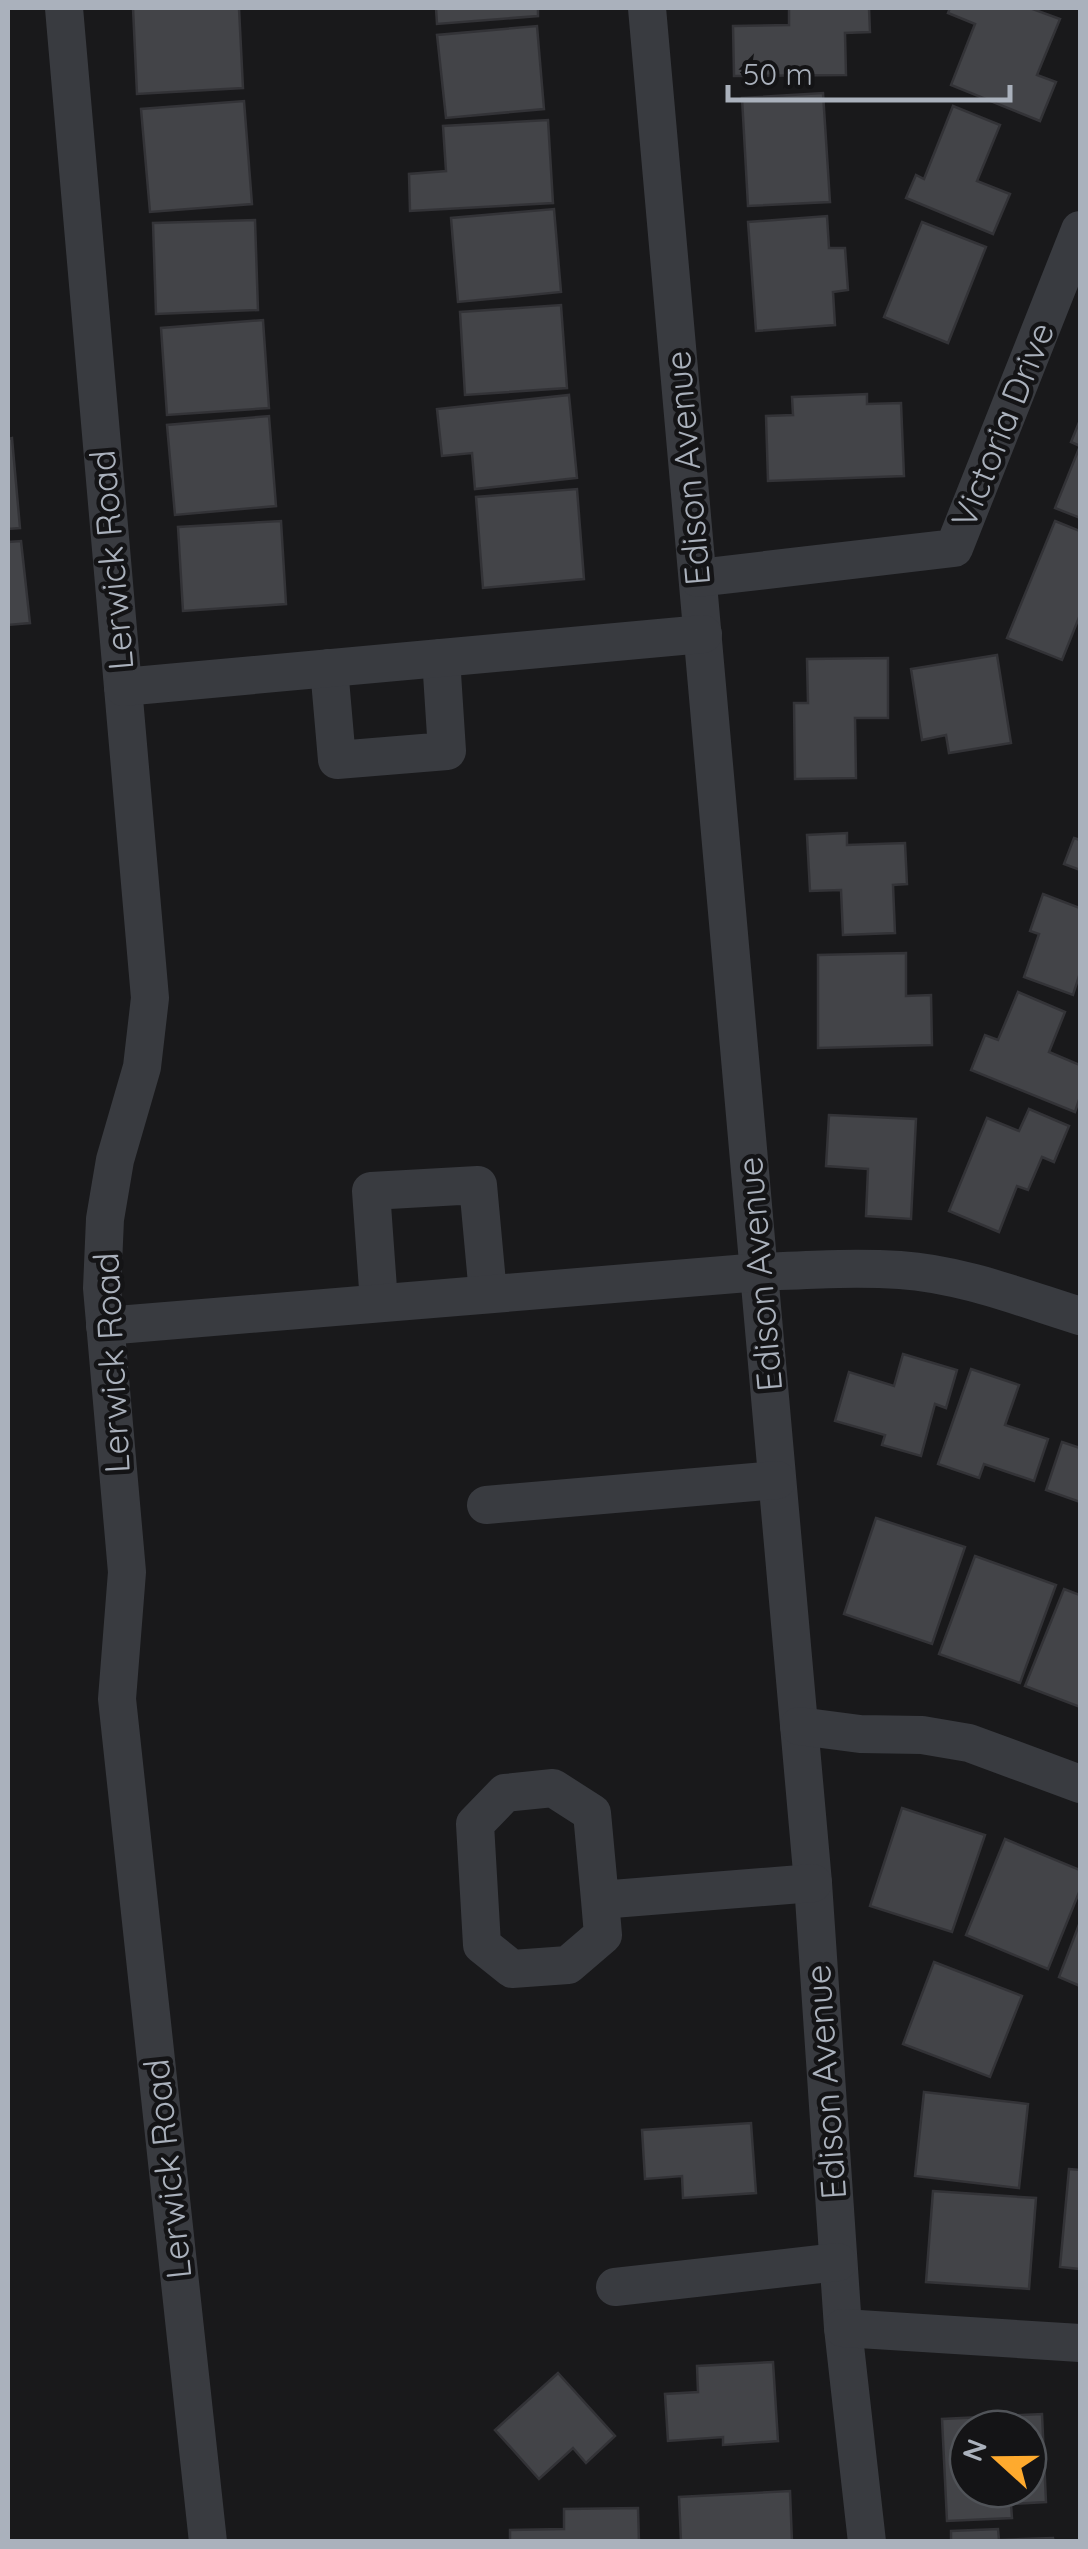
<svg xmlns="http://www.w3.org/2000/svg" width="1088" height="2549" font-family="Quicksand,sans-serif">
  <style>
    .building { fill: #434448; stroke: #333337; stroke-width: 2.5; fill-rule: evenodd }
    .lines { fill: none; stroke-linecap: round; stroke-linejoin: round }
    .minor { stroke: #393b40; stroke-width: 38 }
    .labels { text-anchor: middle; stroke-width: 9; stroke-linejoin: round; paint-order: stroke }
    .street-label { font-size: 35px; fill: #aab1bc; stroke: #141416 }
  </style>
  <rect width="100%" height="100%" fill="#19191b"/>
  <g class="building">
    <polygon points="133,8 239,8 243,88 137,94"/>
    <polygon points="436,8 538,8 538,16 437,24"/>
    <polygon points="789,8 869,8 870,32 845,33 846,75 734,76 733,26 789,25"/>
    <polygon points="950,8 1030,8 1060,19 1037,75 1056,82 1040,121 951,85 975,24 948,13"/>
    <polygon points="537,26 544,109 446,118 437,35"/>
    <polygon points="823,93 830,202 748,206 742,98"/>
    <polygon points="244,101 252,204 150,212 141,109"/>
    <polygon points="953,106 1000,125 977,181 1010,194 993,234 906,198 916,175 924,179"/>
    <polygon points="548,120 553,203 410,211 409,174 446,171 443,126"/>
    <polygon points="554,209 561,292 458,302 451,218"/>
    <polygon points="827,216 829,248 845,248 848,290 833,292 835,325 756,331 748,222"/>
    <polygon points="255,220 258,310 156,314 153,223"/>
    <polygon points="922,222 986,247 948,343 884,317"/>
    <polygon points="561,305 567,388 465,395 460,312"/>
    <polygon points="263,320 269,408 167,415 161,328"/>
    <polygon points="867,394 867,404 901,403 904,476 768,481 766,416 793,415 792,397"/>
    <polygon points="569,395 577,478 475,489 472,453 442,456 437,409"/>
    <polygon points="269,416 276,506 175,515 167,425"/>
    <polygon points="1080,420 1080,518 1055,508 1080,446 1071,442"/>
    <polygon points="12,438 20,528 8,529 8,439"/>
    <polygon points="577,489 584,579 483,588 476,497"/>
    <polygon points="281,521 286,604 183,611 178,527"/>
    <polygon points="1055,521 1080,531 1080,615 1062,660 1007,638"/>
    <polygon points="21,541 30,623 8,625 8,542"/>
    <polygon points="997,655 1011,743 949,753 946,735 922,740 911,669"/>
    <polygon points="888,658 888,718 855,718 856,778 795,779 794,703 808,703 807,659"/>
    <polygon points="847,833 847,845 905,843 907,884 893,885 895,933 843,935 841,890 810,891 807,835"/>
    <polygon points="1074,838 1080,840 1080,870 1064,864"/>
    <polygon points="1043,894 1080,908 1080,973 1073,995 1024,977 1039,934 1030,931"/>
    <polygon points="906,953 906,996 931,995 932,1045 818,1048 818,955"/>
    <polygon points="1018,992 1065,1012 1049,1052 1080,1065 1080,1097 1075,1112 971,1070 985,1035 998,1040"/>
    <polygon points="1029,1109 1069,1126 1054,1162 1042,1157 1028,1190 1017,1186 999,1232 949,1211 987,1118 1019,1131"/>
    <polygon points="829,1115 916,1119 911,1219 866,1216 868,1169 826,1166"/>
    <polygon points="903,1354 957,1370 946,1408 935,1404 921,1456 882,1445 885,1435 835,1421 849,1372 894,1386"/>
    <polygon points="971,1369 1019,1385 1005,1425 1048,1439 1034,1481 984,1464 979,1478 938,1464"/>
    <polygon points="1062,1442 1080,1448 1080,1502 1046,1490"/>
    <polygon points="876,1518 965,1547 932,1644 844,1614"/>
    <polygon points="975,1556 1056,1585 1020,1683 939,1654"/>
    <polygon points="1064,1589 1080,1595 1080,1707 1025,1686"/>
    <polygon points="902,1808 985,1835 952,1932 870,1906"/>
    <polygon points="1005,1839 1080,1870 1080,1890 1048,1969 966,1935"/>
    <polygon points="1080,1922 1080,1986 1059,1977"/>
    <polygon points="934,1962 1022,1996 990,2077 903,2044"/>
    <polygon points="924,2092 1028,2104 1019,2188 915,2176"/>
    <polygon points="751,2123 756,2193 683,2198 682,2176 645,2179 642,2130"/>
    <polygon points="1069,2169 1080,2170 1080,2269 1060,2267"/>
    <polygon points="933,2191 1036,2198 1029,2289 926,2282"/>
    <polygon points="773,2362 778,2441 723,2445 723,2437 668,2441 665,2394 698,2392 697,2366"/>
    <polygon points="558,2373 615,2436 586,2463 573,2448 539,2479 495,2430"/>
    <path d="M1042 2414 1046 2502 1011 2504 1012 2518 947 2521 942 2419ZM968 2429H1028V2489H968Z"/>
    <polygon points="790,2491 792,2542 681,2542 679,2497"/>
    <polygon points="638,2508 639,2542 510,2542 510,2530 564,2529 564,2509"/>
    <polygon points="998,2529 999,2540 1053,2538 1054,2542 951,2542 951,2531"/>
  </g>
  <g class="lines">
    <g class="minor">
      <polyline points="64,8 150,998 142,1067 115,1160 105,1219 102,1288 127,1572 117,1699 208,2542"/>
      <polyline points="647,8 813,1883 843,2328 867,2542"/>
      <polyline points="698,578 954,548 1080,230"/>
      <polyline points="329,668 337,760 447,751 441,658"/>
      <polyline points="123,687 703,634"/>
      <polyline points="379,1303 371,1191 478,1185 488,1294"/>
      <path d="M105 1326 760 1272C806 1270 853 1267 900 1270 961 1274 1022 1298 1080 1316"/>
      <polyline points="486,1505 777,1480"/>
      <polyline points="799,1726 860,1734 922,1735 969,1743 1080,1784"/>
      <polyline points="600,1900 603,1935 568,1965 512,1969 482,1945 475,1824 505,1793 553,1788 592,1813 600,1900 813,1883"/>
      <polyline points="615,2287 838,2262"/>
      <polyline points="843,2328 1080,2343"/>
    </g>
  </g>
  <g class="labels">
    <g class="street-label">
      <text transform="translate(1003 425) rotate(-68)" y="12">Victoria Drive</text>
      <text transform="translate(688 468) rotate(-95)" y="12">Edison Avenue</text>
      <text transform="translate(112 560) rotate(-95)" y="12">Lerwick Road</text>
      <text transform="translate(760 1274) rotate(-95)" y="12">Edison Avenue</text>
      <text transform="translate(112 1363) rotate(-93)" y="12">Lerwick Road</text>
      <text transform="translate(826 2082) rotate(-94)" y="12">Edison Avenue</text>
      <text transform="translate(168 2169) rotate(-96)" y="12">Lerwick Road</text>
    </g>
  </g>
  <rect width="1088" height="2549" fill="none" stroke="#aab1bc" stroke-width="20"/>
  <g transform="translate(998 2459) rotate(291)"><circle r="48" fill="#141416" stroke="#505358" stroke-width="2.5"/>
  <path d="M0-8L18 38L0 25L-18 38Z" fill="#feaa2e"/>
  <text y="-15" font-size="28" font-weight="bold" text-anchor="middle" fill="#aab1bc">N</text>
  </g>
  <path d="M728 85v15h282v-15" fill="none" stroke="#aab1bc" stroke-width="5"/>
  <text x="743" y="85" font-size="30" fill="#aab1bc" stroke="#141416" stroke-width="8" paint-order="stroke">50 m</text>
</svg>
